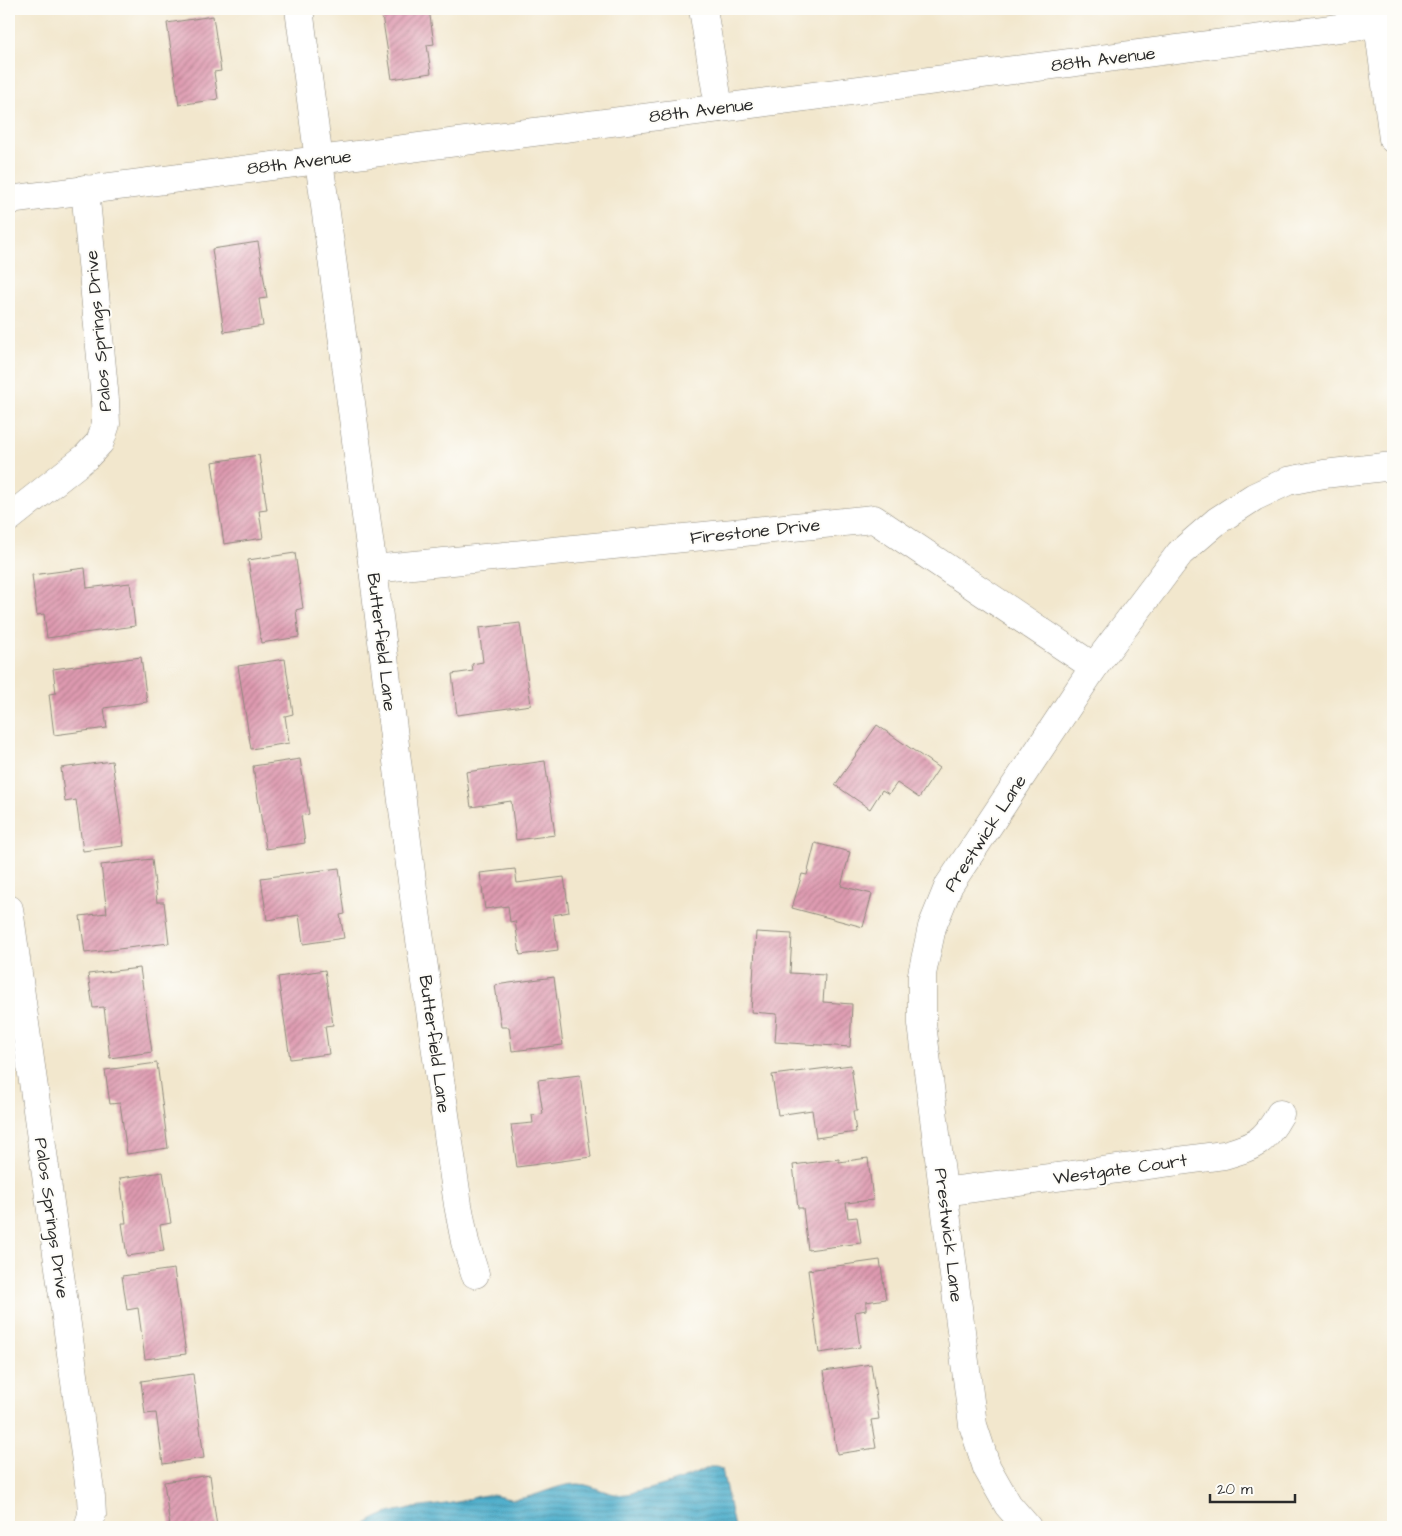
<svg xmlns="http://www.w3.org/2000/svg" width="1402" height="1536" font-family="'Architects Daughter',sans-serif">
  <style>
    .water { fill: url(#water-rules); stroke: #3c6c7b }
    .building { fill: url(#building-hatch) }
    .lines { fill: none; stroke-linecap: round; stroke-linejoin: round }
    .minor-casing { stroke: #8e897c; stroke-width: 29 }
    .minor { stroke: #fff; stroke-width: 28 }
    .labels { text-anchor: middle; stroke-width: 4; stroke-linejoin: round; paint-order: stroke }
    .street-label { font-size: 18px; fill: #2b2b2b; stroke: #fdfcf7 }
  </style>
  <defs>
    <pattern id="water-rules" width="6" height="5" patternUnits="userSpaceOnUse" patternTransform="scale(1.25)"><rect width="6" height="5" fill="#4cadcb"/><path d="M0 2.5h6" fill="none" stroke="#3f8da5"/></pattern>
    <pattern id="building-hatch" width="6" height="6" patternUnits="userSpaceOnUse" patternTransform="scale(1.25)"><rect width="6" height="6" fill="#de9ab0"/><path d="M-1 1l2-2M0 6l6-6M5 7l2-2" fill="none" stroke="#b47e8f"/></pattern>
  </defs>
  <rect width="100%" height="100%" fill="#fdfcf7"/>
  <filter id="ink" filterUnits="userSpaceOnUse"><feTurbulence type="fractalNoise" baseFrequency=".02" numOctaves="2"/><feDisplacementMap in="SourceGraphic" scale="10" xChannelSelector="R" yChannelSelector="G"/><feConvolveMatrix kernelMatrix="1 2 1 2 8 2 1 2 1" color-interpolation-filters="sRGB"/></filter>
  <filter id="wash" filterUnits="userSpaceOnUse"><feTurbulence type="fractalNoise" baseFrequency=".0096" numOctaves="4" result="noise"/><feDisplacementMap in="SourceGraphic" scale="20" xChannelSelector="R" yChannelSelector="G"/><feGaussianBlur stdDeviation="1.12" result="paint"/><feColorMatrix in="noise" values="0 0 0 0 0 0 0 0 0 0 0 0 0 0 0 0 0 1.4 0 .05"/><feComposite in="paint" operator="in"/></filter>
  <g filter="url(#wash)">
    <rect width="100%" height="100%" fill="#f2e7cd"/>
    <path class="water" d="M710 1467H716L722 1469 734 1527H362C390 1505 424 1509 457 1502 467 1500 476 1496 486 1495 496 1494 507 1500 516 1499 538 1497 558 1483 579 1484 596 1485 609 1497 627 1494 655 1489 685 1479 710 1467Z"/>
    <g id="blocks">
      <g class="building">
        <polygon points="381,9 429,9 434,44 427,45 431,73 392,79"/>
        <polygon points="213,16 221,71 214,72 218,99 179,105 167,23"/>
        <polygon points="258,242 267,298 259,299 263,326 224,332 212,249"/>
        <polygon points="259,455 267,510 259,511 263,538 224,544 212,462"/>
        <polygon points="295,553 303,608 296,610 299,637 261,643 248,560"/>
        <polygon points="85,568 87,588 130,583 135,626 47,638 44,614 37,615 32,575"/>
        <polygon points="520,623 531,705 457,715 452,674 473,671 472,664 483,662 479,628"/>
        <polygon points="141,657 147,702 104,708 107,728 54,735 49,694 56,693 53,669"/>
        <polygon points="285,659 293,714 285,716 289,743 251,749 238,666"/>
        <polygon points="877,725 939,768 919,798 897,783 889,794 882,790 870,809 835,785"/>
        <polygon points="300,759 309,814 301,816 305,843 266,849 253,766"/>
        <polygon points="112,761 124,846 83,851 76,800 65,802 61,768"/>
        <polygon points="545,761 555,835 516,840 511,801 471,807 466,772"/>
        <polygon points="815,843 850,852 841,886 872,894 863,927 792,908 802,874 807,875"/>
        <polygon points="152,859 157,902 164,902 169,943 85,953 80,916 107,913 101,865"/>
        <polygon points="339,868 345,914 340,915 344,938 303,944 299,915 267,920 261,878"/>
        <polygon points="515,869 517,883 564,877 569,912 553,915 558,950 520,955 515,921 510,922 508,906 485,909 480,873"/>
        <polygon points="756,932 792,934 790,973 825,975 823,1002 852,1004 850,1047 775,1042 777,1014 751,1012"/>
        <polygon points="140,968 152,1052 110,1058 104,1007 93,1008 88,974"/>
        <polygon points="325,970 333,1025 325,1026 329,1054 290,1059 278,977"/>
        <polygon points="554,977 563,1045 512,1051 509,1027 501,1027 495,985"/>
        <polygon points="157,1063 168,1148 127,1154 120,1103 110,1104 105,1070"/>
        <polygon points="851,1065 857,1111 853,1111 856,1132 816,1138 812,1110 778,1115 772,1075"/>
        <polygon points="580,1075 591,1157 517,1167 511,1125 533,1123 532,1115 543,1114 538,1080"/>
        <polygon points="868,1158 873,1200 846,1203 848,1218 857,1217 861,1243 808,1250 803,1208 798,1208 793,1165 839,1159 839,1162"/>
        <polygon points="163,1172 171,1223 160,1225 164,1251 127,1256 122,1223 126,1223 120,1178"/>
        <polygon points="880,1260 886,1299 866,1302 866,1310 855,1312 860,1347 819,1353 808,1270"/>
        <polygon points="174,1269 186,1354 145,1359 138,1308 127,1310 122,1276"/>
        <polygon points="871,1364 879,1419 871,1420 876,1448 837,1454 824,1371"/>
        <polygon points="193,1374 204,1458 163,1464 156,1413 145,1414 141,1381"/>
        <polygon points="210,1475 217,1527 170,1527 164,1482"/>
      </g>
    </g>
  </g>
  <g filter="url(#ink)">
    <use href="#blocks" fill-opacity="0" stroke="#8e897c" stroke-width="1"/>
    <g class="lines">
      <defs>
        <g id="minor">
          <polyline points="299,9 373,569 415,905 458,1205 465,1242 475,1274"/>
          <polyline points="703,9 719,108"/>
          <polyline points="1378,23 1393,139"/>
          <polyline points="9,200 1393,21"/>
          <polyline points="9,518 86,457 100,442 106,424 105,400 85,189"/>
          <polyline points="373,569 874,519 1094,667"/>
          <polyline points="9,909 91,1497 92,1515 88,1527"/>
          <path d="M943 1192 1224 1155C1255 1146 1264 1143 1280 1114"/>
          <polyline points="1027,1527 1008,1505 987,1468 973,1425 922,1024 922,974 932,927 949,885 1094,667 1180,553 1217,521 1254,497 1288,481 1324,474 1393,466"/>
        </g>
      </defs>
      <use href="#minor" class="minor-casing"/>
      <use href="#minor" class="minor"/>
    </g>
  </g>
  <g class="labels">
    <g class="street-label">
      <text transform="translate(1103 59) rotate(-7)" y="6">88th Avenue</text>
      <text transform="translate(701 110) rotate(-7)" y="6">88th Avenue</text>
      <text transform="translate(299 162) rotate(-7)" y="6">88th Avenue</text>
      <text transform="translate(98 331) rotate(-95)" y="6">Palos Springs Drive</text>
      <text transform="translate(755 531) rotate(-6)" y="6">Firestone Drive</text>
      <text transform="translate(382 642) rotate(83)" y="6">Butterfield Lane</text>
      <text transform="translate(985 833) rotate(-57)" y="6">Prestwick Lane</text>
      <text transform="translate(435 1044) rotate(82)" y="6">Butterfield Lane</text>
      <text transform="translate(1120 1169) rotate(-8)" y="6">Westgate Court</text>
      <text transform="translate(52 1218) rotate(82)" y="6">Palos Springs Drive</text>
      <text transform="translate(949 1235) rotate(83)" y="6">Prestwick Lane</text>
    </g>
  </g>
  <rect width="1402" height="1536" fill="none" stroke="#fdfcf7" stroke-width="30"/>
  <path d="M1210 1494v8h85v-8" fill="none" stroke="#2b2b2b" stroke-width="2.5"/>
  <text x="1217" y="1494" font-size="15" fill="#2b2b2b" stroke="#fdfcf7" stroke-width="4" paint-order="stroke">20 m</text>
</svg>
